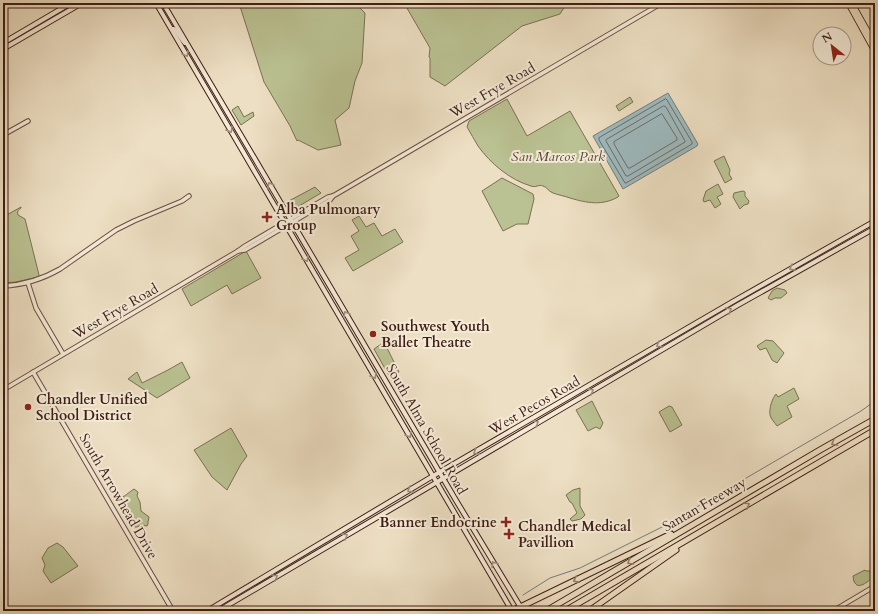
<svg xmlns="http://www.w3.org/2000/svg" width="878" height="614" font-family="Cardo,serif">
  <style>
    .green { fill: #bac192; stroke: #7c7052 }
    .water { fill: #9dbabe; stroke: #777c79 }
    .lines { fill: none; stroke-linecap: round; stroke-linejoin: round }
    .shore { stroke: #6e6c68; stroke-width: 1 }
    .stream { stroke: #777c79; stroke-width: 1 }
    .tertiary-casing { stroke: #6a4e3e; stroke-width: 5.5 }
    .secondary-casing { stroke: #3f1e12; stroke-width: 6 }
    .primary-casing { stroke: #3f1e12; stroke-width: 6 }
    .motorway-casing { stroke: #3f1e12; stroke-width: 7 }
    .tertiary { stroke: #f3ead8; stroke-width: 3.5 }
    .secondary { stroke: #f3ead8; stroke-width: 4 }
    .primary { stroke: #eddfc3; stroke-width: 4.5 }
    .motorway { stroke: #eddfc3; stroke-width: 5 }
    .oneway { stroke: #a28e7f }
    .oneway2 { stroke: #967e6a }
    .poi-dot { fill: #8f2418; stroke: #f3ead8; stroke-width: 1.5 }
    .labels { text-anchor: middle; stroke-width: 4; stroke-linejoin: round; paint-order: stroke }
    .street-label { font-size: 14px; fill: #3f1e12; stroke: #f3ead8 }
    .park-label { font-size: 14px; font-style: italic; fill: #5e4732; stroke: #f3ead8 }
    .poi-label { font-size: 14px; font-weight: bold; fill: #3f1e12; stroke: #f3ead8; text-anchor: start }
  </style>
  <rect width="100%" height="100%" fill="#eddfc3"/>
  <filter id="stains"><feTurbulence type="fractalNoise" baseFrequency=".005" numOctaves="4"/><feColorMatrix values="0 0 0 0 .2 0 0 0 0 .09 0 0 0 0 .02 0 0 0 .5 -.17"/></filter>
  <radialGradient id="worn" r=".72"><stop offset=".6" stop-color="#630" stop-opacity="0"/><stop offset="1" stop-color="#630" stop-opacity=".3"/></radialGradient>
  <g class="green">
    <polygon points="239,3 355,3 365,13 362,63 355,81 349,108 335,120 341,145 318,150 298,140 297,141 290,126 264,82"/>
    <polygon points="404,3 567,3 560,14 522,26 445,86 430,77 430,58 429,57 430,48"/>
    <polygon points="630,97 633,102 619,111 616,106"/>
    <path d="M507 99 527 136 570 111 619 196 618 197C602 206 587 203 570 198 565 196 558 195 553 193 548 191 547 187 543 186 539 184 536 188 531 186 510 180 490 163 478 146 474 140 471 133 467 127L469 121Z"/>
    <polygon points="238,106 244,117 253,112 254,116 241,125 232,110"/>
    <polygon points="724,156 730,170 729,174 732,179 725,183 714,161"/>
    <polygon points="502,178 533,194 534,199 528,224 517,224 503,231 482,191"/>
    <polygon points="718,184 723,194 717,197 721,204 715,208 710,200 704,202 703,200 706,191"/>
    <polygon points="315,187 321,193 294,209 291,209 287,202"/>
    <polygon points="743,191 745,192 745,196 749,201 748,204 744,205 740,209 733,197 734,193"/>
    <path d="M21 207V208C18 210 17 212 18 215L25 219 39 275 38 277 16 282 3 283V217Z"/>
    <polygon points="359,216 366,227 374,223 382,236 395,229 403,242 353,271 345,258 359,250 351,236 359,231 352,220"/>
    <polygon points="246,251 261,278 232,294 227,285 191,306 182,289"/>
    <polygon points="777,288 785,290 787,293 781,298 775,298 771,300 768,298 772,291"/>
    <polygon points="766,340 773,341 784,353 777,363 772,360 766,348 760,350 757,346"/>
    <polygon points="384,342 399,372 393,375 388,374 374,349"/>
    <polygon points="182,362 190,378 157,398 128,379 137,372 142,383 168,370"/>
    <path d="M794 388 799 399 787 406 792 417 777 426C775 423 771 419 770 415 769 408 772 399 776 394L778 397Z"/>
    <polygon points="592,401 603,423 600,429 596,427 588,431 576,410"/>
    <polygon points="669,406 672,407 682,425 670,432 659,412"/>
    <polygon points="231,428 247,456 241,464 227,490 212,477 194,450"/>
    <polygon points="580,488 580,506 585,515 581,519 572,521 570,519 577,513 572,503 570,502 566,495 573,490"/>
    <path d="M134 489 138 492 137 496 140 502 141 511 149 517 148 522V524L147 526 141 525 137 527H135V522L127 513 125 504 119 502 117 500 118 498C124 498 129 492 134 489Z"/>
    <polygon points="57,543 63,547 78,566 51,583 43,571 45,565 42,558 48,548"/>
    <path d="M865 570 866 571H871L873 574V577C870 580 859 590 855 583 853 581 854 579 853 576Z"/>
  </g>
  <polygon class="water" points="668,93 698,144 697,146 623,189 593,136"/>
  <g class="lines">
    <g class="shore">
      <polygon points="666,99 667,100 692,142 692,144 626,183 625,183 599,140 599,138"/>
      <polygon points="664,106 666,107 685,141 685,142 628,176 626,176 606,141 606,140"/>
      <polygon points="662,114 677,138 677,140 630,168 628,168 614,144 614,142"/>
    </g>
    <g class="stream">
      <polyline points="523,595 550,578 580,568 664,526 861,411 875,401"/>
      <polyline points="498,611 501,609"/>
    </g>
    <defs>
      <g id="tertiary">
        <polyline points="3,135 28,121"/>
        <polyline points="238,251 245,250 330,200 333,196 340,192 662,3"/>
        <polyline points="28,283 36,308 63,354"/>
        <path d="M3 286C24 285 41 280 60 269L116 230 134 221 182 201 189 196"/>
        <polyline points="33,372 173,611"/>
        <polyline points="3,390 238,251 245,246 328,197 333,196"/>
        <polyline points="833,611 875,586"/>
      </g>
      <g id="secondary">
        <polyline points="156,3 512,611"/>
        <polyline points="163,3 457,502 523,611"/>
        <path d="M172 29H174C178 32 181 39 185 43"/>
        <polyline points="3,43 71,3"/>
        <polyline points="3,49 82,3"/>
        <polyline points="207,611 433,476 734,301 875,221"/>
        <polyline points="218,611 738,305 875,228"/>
      </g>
      <g id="primary">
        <polyline points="848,3 875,52"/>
        <polyline points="852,3 875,44"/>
      </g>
      <g id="motorway">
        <polyline points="512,611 671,534"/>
        <polyline points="546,611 820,450 875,419"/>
        <polyline points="565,611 875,430"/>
        <polyline points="589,611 676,550"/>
      </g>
    </defs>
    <use href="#tertiary" class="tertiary-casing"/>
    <use href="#secondary" class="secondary-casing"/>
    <use href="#primary" class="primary-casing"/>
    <use href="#motorway" class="motorway-casing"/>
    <use href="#tertiary" class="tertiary"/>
    <use href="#secondary" class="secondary"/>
    <use href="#primary" class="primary"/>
    <use href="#motorway" class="motorway"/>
  </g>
  <defs><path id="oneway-chevron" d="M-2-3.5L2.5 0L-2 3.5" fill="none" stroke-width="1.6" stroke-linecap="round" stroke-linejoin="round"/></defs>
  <g class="oneway">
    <use href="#oneway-chevron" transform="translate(186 54) rotate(60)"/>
    <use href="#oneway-chevron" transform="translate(230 130) rotate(60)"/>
    <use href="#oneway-chevron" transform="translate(270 185) rotate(-120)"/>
    <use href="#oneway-chevron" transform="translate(306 259) rotate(60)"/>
    <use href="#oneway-chevron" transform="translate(792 268) rotate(151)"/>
    <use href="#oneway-chevron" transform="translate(729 310) rotate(-30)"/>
    <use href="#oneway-chevron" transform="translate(346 314) rotate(-120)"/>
    <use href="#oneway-chevron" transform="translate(659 345) rotate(150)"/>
    <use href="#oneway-chevron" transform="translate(374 376) rotate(59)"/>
    <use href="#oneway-chevron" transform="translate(591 391) rotate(-30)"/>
    <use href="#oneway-chevron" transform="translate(536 423) rotate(-31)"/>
    <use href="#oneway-chevron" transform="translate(409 435) rotate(59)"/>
    <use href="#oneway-chevron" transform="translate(476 452) rotate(151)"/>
    <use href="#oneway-chevron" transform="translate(410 490) rotate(148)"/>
    <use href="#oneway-chevron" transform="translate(345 536) rotate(-30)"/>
    <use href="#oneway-chevron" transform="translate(494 564) rotate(-122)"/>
    <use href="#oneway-chevron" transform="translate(275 577) rotate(-31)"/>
  </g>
  <g class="oneway2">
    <use href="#oneway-chevron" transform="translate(834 443) rotate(151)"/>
    <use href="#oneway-chevron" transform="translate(747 505) rotate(-30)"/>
    <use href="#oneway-chevron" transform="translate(630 562) rotate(150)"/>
    <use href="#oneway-chevron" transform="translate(576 580) rotate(154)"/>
  </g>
  <g class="poi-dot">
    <path d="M265 211h4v4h4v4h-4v4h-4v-4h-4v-4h4z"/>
    <circle cx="373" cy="334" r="4"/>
    <circle cx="28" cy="407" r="4"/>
    <path d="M504 516h4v4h4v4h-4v4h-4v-4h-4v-4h4z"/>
    <path d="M507 528h4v4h4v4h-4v4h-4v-4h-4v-4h4z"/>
  </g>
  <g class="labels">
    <g class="street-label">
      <text transform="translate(492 90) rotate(-30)" y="5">West Frye Road</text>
      <text transform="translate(115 311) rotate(-30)" y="5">West Frye Road</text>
      <text transform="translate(534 405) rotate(-30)" y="5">West Pecos Road</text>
      <text transform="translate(427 429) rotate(60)" y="5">South Alma School Road</text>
      <text transform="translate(119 496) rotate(60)" y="5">South Arrowhead Drive</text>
      <text transform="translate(704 504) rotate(-30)" y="5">Santan Freeway</text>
    </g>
    <g class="park-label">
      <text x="558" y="161">San Marcos Park</text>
    </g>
    <g class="poi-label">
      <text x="276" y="214">Alba Pulmonary<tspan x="276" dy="16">Group</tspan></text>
      <text x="381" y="331">Southwest Youth<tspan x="381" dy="16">Ballet Theatre</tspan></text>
      <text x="36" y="404">Chandler Unified<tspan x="36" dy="16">School District</tspan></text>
      <text x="497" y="527" text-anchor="end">Banner Endocrine</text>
      <text x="518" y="531">Chandler Medical<tspan x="518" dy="16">Pavillion</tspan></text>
    </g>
  </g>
  <rect width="878" height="614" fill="none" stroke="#eddfc3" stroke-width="16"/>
  <rect x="4" y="4" width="870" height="606" fill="none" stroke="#3f1e12" stroke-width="2"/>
  <rect x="8" y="8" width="862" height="598" fill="none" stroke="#3f1e12"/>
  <g transform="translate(832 46) rotate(330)"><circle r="19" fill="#f3ead8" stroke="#ab9889"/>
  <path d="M0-3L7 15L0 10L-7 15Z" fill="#8f2418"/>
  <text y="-6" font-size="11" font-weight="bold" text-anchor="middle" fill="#3f1e12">N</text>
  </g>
  <rect width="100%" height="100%" filter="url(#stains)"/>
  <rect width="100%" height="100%" fill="url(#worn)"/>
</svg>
